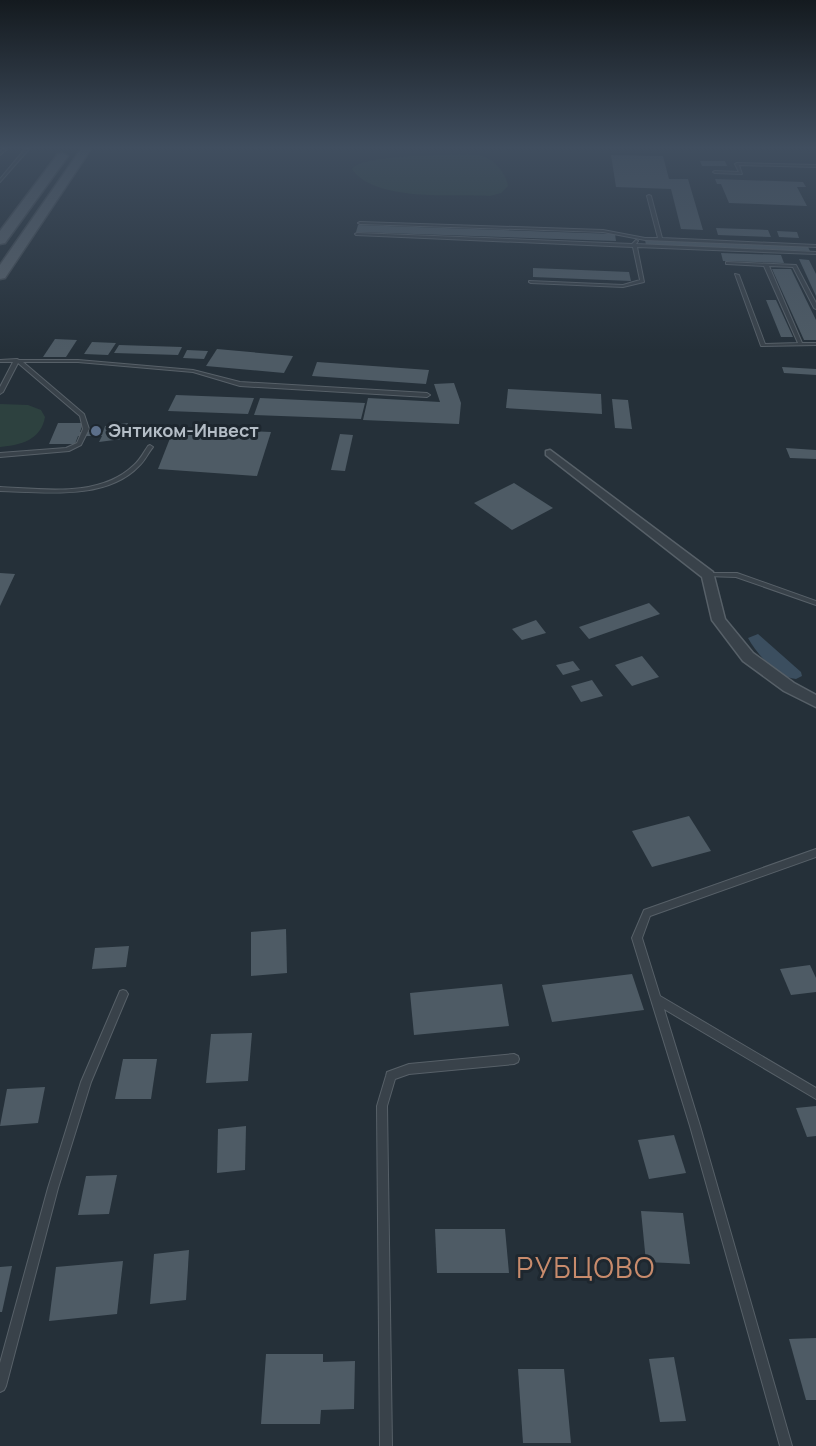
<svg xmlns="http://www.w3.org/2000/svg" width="816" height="1446" font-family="Manrope,sans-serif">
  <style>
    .green { fill: #2d413f }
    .water { fill: #3b4e5f }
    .building { fill: #4e5b65 }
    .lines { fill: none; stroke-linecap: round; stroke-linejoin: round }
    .lane-casing { stroke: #576068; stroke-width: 2 }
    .street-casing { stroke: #576068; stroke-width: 3 }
    .primary-casing { stroke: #424b53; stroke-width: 3 }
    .lane { fill: #39424a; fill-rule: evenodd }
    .street { fill: #39424a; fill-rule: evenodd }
    .primary { fill: #57616a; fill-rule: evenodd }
    .service-dot { fill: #5c6f8a; stroke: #1e272f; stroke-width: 2 }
    .labels { text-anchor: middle; stroke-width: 6; stroke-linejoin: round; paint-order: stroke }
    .far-poi-label { font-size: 18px; font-weight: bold; fill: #b4bdc6; stroke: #1e272f; text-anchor: start }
    .near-quarter-label { font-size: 28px; letter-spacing: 1.5px; fill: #c88b6c; stroke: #1e272f }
  </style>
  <rect width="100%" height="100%" fill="#253039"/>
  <g class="green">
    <path d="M478 155C492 157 506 172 508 186L501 193 490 196C454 194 374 202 352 169 360 154 458 154 478 155Z"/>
    <path d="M0 404 28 405 41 410 45 417C41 440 21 445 0 447Z"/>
  </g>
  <path class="water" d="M758 634 801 672 802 676 796 679C777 678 757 654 748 638Z"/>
  <g class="building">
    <polygon points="611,155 663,156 669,179 688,179 703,230 681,229 671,189 616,187"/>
    <polygon points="700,161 725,161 727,166 702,166"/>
    <polygon points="715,179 803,182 806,187 797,187 807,206 729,203 721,184 717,184"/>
    <polygon points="358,225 615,234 616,241 356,232"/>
    <polygon points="716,228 768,230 771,237 718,235"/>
    <polygon points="777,231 797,232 799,238 779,237"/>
    <polygon points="645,240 808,247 810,251 646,245"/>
    <polygon points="721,253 781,255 784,263 723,261"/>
    <polygon points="799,259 809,260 816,274 816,296"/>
    <polygon points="533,268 629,272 631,281 533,277"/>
    <polygon points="772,269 791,269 816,320 816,340 804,340"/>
    <polygon points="766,300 776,300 793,337 781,337"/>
    <polygon points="55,339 77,340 66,357 43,357"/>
    <polygon points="92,342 116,343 108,355 84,354"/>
    <polygon points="119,345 182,347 178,355 114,353"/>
    <polygon points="217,349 293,356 284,373 206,366"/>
    <polygon points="187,350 208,351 204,359 183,358"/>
    <polygon points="317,362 429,370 426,384 312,376"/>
    <polygon points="782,367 816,369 816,375 784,373"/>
    <polygon points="454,383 461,403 459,424 363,420 368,398 440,402 434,384"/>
    <polygon points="508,389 601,394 602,414 506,408"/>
    <polygon points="176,395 254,398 248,414 168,411"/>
    <polygon points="260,398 365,403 361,419 254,415"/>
    <polygon points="612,399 628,400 632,429 615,428"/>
    <polygon points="58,423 83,423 80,432 103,432 105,426 128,423 122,439 99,442 102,436 78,436 75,444 49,444"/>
    <polygon points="174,428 271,432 257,476 158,469"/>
    <polygon points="340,434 353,435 345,471 331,470"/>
    <polygon points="786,448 816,450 816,459 790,458"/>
    <polygon points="514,483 553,508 512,530 474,503"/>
    <polygon points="0,573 15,574 0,606"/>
    <polygon points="649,603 660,614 589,639 579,627"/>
    <polygon points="536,620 546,633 522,640 512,629"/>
    <polygon points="642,656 659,677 632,686 615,665"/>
    <polygon points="573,661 580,670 563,675 556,665"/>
    <polygon points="592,680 603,696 581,702 571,686"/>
    <polygon points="689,816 711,851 652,867 632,831"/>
    <polygon points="286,929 287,973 251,976 251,932"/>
    <polygon points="129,946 126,967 92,969 95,948"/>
    <polygon points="810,965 816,978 816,992 791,995 780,969"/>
    <polygon points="632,974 644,1010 552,1022 542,985"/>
    <polygon points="502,984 509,1026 414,1035 410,993"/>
    <polygon points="252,1033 248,1081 206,1083 211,1034"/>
    <polygon points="123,1059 157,1059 151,1099 115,1099"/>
    <polygon points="45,1087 38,1123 0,1126 7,1089"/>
    <polygon points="816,1106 816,1136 807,1137 796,1108"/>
    <polygon points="246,1126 245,1170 217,1173 218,1129"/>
    <polygon points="674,1135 686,1173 649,1179 638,1140"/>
    <polygon points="117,1175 109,1214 78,1215 86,1176"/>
    <polygon points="641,1211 683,1213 690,1264 646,1262"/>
    <polygon points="435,1229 505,1229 509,1273 437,1273"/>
    <polygon points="189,1250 186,1300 150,1304 154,1254"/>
    <polygon points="123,1261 117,1314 49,1321 56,1267"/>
    <polygon points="12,1266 2,1312 0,1312 0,1267"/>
    <polygon points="816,1338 816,1400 806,1400 789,1339"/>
    <polygon points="266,1354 323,1354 323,1362 355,1361 354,1409 321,1410 320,1424 261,1424"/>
    <polygon points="674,1357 686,1421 660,1422 649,1359"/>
    <polygon points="518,1369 564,1369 571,1443 523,1443"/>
  </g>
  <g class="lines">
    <defs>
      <g id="lane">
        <polygon points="3,149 7,149 0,155 0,152"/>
        <polygon points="25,149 29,149 0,182 0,179"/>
        <polygon points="737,163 816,165 816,167 739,165 742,174 715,173 713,172 715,171 739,172 735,164"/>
        <polygon points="649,195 651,196 662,238 816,245 816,247 645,240 603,232 360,224 358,223 360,222 603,230 645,238 658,238 647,196"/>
        <polygon points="357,233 632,244 636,240 638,241 636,244 816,252 816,254 637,247 644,282 623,287 531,283 529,282 529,281 623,285 640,280 633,247 356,235 355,234"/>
        <polygon points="726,262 796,265 816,303 816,309 814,308 793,267 769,266 802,343 816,343 816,345 761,346 735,274 739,275 765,344 798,343 764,266 727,264 726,264"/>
        <polygon points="17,359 19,360 78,360 193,370 240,382 427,393 430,395 427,397 240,386 193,372 78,362 23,362 84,414 89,429 81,445 69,451 0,457 0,453 66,448 77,443 83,429 80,416 18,363 3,392 0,394 0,387 13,362 0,362 0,360"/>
        <path d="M150 445 153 447C148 453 145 461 139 466 106 501 43 492 0 491V487C44 489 100 498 134 465 140 460 144 452 148 446Z"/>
        <polygon points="708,573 737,573 816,601 816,605 736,577 706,576 705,575 706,574"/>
        <polygon points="816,849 816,857 650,916 642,938 660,996 816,1088 816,1099 664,1009 700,1126 792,1446 780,1446 690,1126 632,938 644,910"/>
        <polygon points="123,990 126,991 128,994 91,1082 58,1188 6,1386 4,1390 0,1392 0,1363 48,1188 81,1082 120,991"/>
        <polygon points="514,1054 518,1056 519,1059 518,1062 514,1064 409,1074 395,1079 387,1106 392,1446 380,1446 377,1106 386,1076 387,1072 409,1064"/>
      </g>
      <polygon id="street" points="550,450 713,572 725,619 753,653 794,683 816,695 816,707 784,691 743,661 712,620 702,577 546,455 546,451"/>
      <g id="primary">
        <polygon points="81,149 91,149 5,278 0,279 0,265"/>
        <polygon points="62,153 68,156 5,243 0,244 0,231 58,154"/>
      </g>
    </defs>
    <use href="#lane" class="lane-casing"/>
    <use href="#street" class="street-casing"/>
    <use href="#primary" class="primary-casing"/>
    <use href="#lane" class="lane"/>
    <use href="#street" class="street"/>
    <use href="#primary" class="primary"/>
  </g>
  <linearGradient id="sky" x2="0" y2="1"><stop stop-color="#141a1f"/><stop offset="0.42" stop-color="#404e5f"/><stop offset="1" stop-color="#404e5f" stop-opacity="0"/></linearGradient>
  <rect width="816" height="351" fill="url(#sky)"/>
  <circle class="service-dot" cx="96" cy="431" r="6"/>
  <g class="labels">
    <g class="far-poi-label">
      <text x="108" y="437">Энтиком-Инвест</text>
    </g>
    <g class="near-quarter-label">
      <text x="586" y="1278">РУБЦОВО</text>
    </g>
  </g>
</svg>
